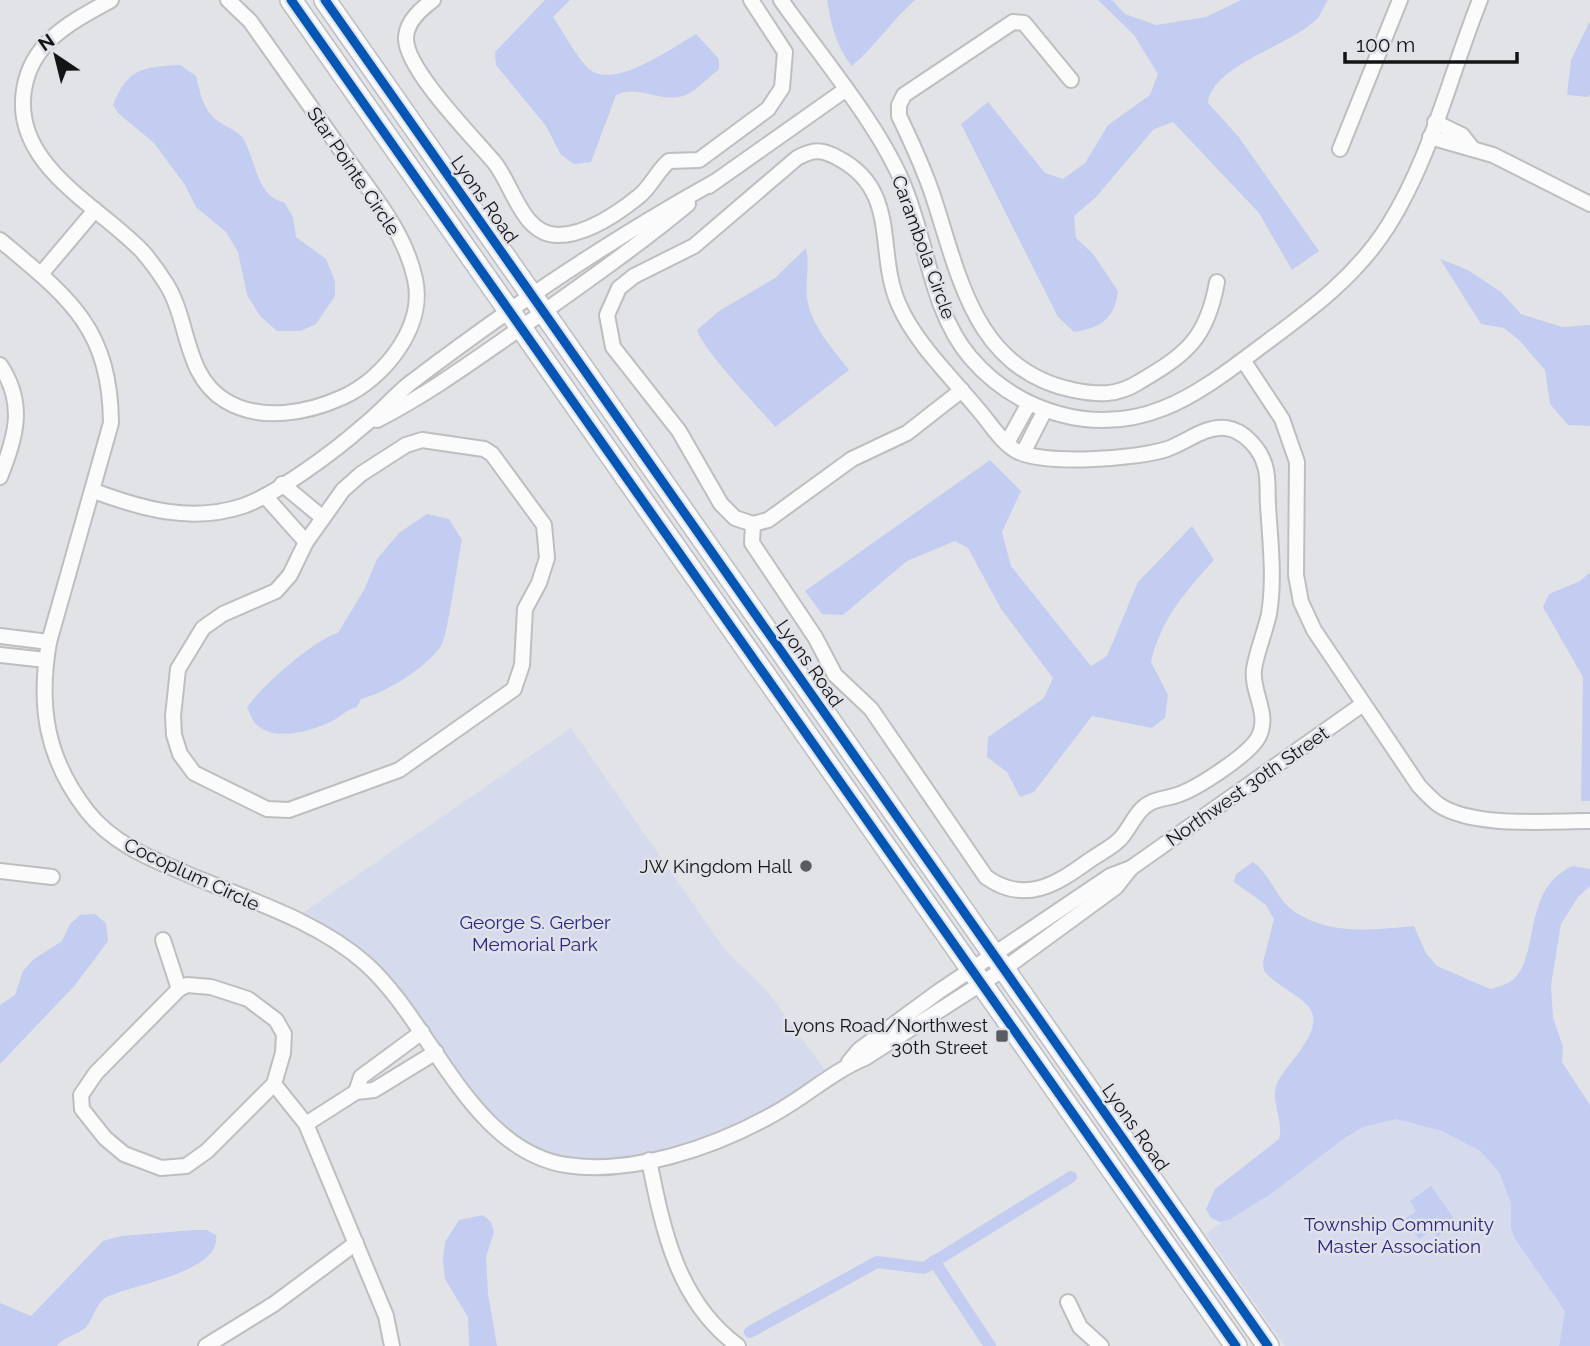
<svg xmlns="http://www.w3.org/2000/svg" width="1590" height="1346" font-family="Raleway,sans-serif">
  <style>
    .green { fill: #d5daed }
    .water { fill: #c3cdf2 }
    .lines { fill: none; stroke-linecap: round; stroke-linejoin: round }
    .canal { stroke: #c3cdf2; stroke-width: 12 }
    .street-casing { stroke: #bdbec0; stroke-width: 18 }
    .primary-casing { stroke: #bdbec0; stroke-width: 24 }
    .street { stroke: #fbfbfb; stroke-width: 14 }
    .primary { stroke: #fbfbfb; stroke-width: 21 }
    .cycleway-casing { stroke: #e0e2e8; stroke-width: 13 }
    .cycleway { stroke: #0057b8; stroke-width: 9 }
    .poi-dot { fill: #5b5c5f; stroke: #e0e2e8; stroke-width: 2.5 }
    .labels { text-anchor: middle; stroke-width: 5; stroke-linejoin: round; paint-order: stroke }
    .street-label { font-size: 19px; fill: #131416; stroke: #e0e2e8 }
    .poi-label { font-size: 19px; fill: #131416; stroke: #e0e2e8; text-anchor: end }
    .park-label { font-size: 19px; fill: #252686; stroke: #e0e2e8 }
  </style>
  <rect width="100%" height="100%" fill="#e2e3e6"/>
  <g class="green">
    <polygon points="571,728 725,950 768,992 826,1072 758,1117 692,1142 598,1168 509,1138 354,942 298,916"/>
    <path d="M1396 1119 1442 1131 1480 1151 1499 1172 1511 1203 1515 1239 1565 1311 1559 1346H1285L1206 1234C1227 1217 1252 1206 1275 1190 1311 1165 1349 1122 1396 1119Z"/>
  </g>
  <g class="water">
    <path d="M545 0H570L553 17C564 33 574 53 587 67 611 93 673 47 696 34L719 59V69C709 77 699 88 688 94 664 106 639 83 616 95L591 162 574 164 561 155 546 126 496 65 495 52Z"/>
    <path d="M827 0H915C892 20 876 45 852 66 836 47 831 24 827 0Z"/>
    <path d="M1098 0H1112L1125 14 1156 25 1206 17 1241 0H1328C1324 6 1321 14 1317 19 1290 46 1212 65 1208 103L1238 136 1319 251 1292 270 1259 213 1173 122 1154 129 1096 197 1074 216 1076 238 1093 254 1118 291C1115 318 1101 328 1074 332L1058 317 961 124 988 102 1045 173 1063 179 1085 163 1108 125 1150 95 1158 74 1134 35Z"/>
    <polygon points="1590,21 1590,94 1588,97 1567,95 1571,60"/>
    <path d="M180 65 196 76C201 97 204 114 224 125 230 128 238 132 242 137 256 157 255 196 284 202L293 217 296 237 326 259 335 281V296L316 324 301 331H277L260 316 247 295 238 252 226 232 196 207 185 185 154 143 118 113 113 105C128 68 142 67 180 65Z"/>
    <path d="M806 248C810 266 805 281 807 298 811 326 833 349 849 370L775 427C756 404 705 353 697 330L719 311 775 278Z"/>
    <polygon points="1440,259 1468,270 1501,292 1521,314 1562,327 1590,325 1590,426 1568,425 1550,404 1545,370 1519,340 1504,328 1481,324"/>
    <path d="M990 460 1021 491 1002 532 1011 566 1091 666 1107 656 1138 582 1192 526 1214 560C1185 592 1161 619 1151 662L1168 695 1165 718 1152 728 1092 716 1034 792 1020 797 1007 772 987 757 988 737 1044 698 1053 678 1001 609 968 548 955 541 907 561 843 615 822 614 805 591Z"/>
    <path d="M427 514 449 519 462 540C458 557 448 637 441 646 426 668 387 692 361 699L357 707C346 710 343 715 334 720 314 731 272 743 255 723 252 720 250 713 247 708 260 687 315 639 338 633L364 590 377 559 399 533Z"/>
    <polygon points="1590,572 1590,801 1581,801 1583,677 1543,607 1549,594 1580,581"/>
    <path d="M1253 862C1270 874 1275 896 1291 909 1327 936 1372 930 1414 926L1426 953 1437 966 1490 989C1499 987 1509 984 1515 978 1540 951 1523 887 1573 866L1590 869V886L1578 897 1561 924 1551 985 1553 1018 1563 1047 1562 1062 1590 1105V1346H1559L1565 1311 1515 1239 1511 1228V1203L1499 1172 1480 1151 1442 1131 1396 1119 1363 1127 1343 1139 1272 1193 1229 1220 1220 1222 1211 1218 1206 1209 1215 1189 1279 1139C1284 1121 1271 1103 1276 1086 1284 1064 1330 1029 1307 1005 1294 992 1276 985 1264 971L1263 962 1274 919 1266 905 1234 882 1236 874Z"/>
    <polygon points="95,914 106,923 108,941 76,984 0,1064 0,1005 15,995 23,971 34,959 62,941 70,924 80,915"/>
    <polygon points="1431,1186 1457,1223 1437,1237 1432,1230 1419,1239 1405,1219 1416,1211 1410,1201"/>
    <polygon points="483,1215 491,1222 494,1232 486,1257 488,1294 497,1346 469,1346 468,1317 445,1279 443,1260 445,1242 459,1220"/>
    <path d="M194 1230H207L216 1235C222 1273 131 1284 105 1298 95 1304 93 1322 84 1329 74 1336 65 1336 57 1346H0V1303L31 1316 103 1241 121 1236Z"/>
  </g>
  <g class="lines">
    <g class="canal">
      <polyline points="934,1261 990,1346"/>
      <polyline points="750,1332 877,1262 924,1268 1071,1177"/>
    </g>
    <defs>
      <g id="street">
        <path d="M111 0C71 22 31 42 24 90 12 165 98 205 142 251 150 260 158 271 165 282 190 319 183 376 226 401 261 422 308 413 343 397 383 379 426 327 415 279 405 232 372 194 345 156 314 111 282 66 250 21L228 0"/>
        <path d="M433 0C421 9 407 21 406 37 404 68 474 138 494 162 513 185 522 235 558 235 585 235 617 214 638 197 651 187 657 171 669 161L699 160 768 109 782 88 785 52 751 0"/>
        <path d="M781 0C819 54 875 120 901 179 927 236 929 308 970 357 1018 413 1095 436 1164 408 1200 394 1236 365 1267 342 1313 308 1357 275 1388 226 1431 158 1450 75 1480 0"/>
        <path d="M1071 80 1024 23 1013 22 904 95 899 105V116C912 143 925 171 934 199 960 279 976 370 1073 390 1098 395 1117 396 1139 382 1187 354 1207 338 1217 282"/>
        <polyline points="1435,122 1462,135 1473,149"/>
        <polyline points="1430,137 1493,155 1590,204"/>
        <polyline points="1340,149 1400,0"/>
        <polyline points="709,186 845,90"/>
        <path d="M0 240C68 297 110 327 111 423L49 642C38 706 46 758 87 811 112 843 149 858 185 873 245 899 315 919 365 963 431 1021 470 1150 566 1165 632 1175 712 1148 770 1116 803 1099 831 1072 865 1058L1004 969 1116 887 1131 868"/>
        <polyline points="41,274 95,210"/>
        <path d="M1243 360 1282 419 1297 462 1296 575 1301 602 1314 630 1419 786C1425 792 1432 800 1439 805 1474 828 1548 821 1590 821"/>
        <path d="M0 365C26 404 16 436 0 477"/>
        <path d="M377 420C430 393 477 358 525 325 580 286 636 247 688 204"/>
        <polygon points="422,440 484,449 492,454 544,525 547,558 539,583 525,609 522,665 514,689 399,770 289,810 267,809 194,773 180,754 174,735 173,716 178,669 203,628 223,614 276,591 290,575 306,542 343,490 361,474 406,445"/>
        <polyline points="1007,443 1028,405"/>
        <polyline points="1023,453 1045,410"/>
        <polyline points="282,484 323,518"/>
        <path d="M94 491C142 509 192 523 243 506 277 494 335 451 362 427 379 414 393 397 409 384 506 310 608 241 714 182"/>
        <polyline points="265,496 306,542"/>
        <path d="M753 524 752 543 815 637 835 675 871 709 986 877C1025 905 1057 884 1090 860 1100 853 1113 847 1121 838 1131 827 1136 810 1150 803 1159 798 1171 798 1180 794 1199 787 1248 755 1258 738 1271 714 1251 693 1254 669 1257 651 1265 632 1269 614 1275 578 1270 540 1268 505 1267 493 1269 478 1265 466 1261 450 1244 430 1226 428 1206 425 1185 443 1167 449 1137 459 1041 466 1015 450 1000 441 988 420 976 407 950 376 915 342 899 305 875 252 901 191 838 158 822 149 813 149 797 158L694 246 634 276 619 288 607 315 613 347 679 431 721 504 735 518 753 524 768 520 852 459 907 433 962 390"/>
        <polyline points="0,636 49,642"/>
        <polyline points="0,655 46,660"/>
        <polyline points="0,871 52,877"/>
        <polyline points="163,940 179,989"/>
        <polygon points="187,985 211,987 248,999 276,1020 284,1034 283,1053 274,1084 207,1151 186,1166 161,1168 124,1154 105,1138 82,1109 81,1095 96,1073 179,989"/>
        <polyline points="849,1062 859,1050 938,992 1110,876 1131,868 1363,704"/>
        <polyline points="274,1084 306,1124 386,1316 392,1346"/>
        <polyline points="356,1092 361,1077 422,1032"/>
        <polyline points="306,1124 356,1092 374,1090 436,1052"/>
        <path d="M649 1160C663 1230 677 1301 738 1346"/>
        <polyline points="1068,1302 1080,1327 1101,1346"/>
        <polyline points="206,1346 274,1304 356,1243"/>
      </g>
      <g id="primary">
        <polyline points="291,0 1236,1346"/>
        <polyline points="325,0 1268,1346"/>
      </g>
    </defs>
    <use href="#street" class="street-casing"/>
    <use href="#primary" class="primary-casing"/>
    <use href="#street" class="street"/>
    <use href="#primary" class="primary"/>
    <defs>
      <g id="cycleway">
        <polyline points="291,0 1236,1346"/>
        <polyline points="325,0 1268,1346"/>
      </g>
    </defs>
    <use href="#cycleway" class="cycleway-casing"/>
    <use href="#cycleway" class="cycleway"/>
  </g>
  <g class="poi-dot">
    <circle cx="806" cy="866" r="7"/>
    <rect x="995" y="1029" width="14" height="14" rx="3.5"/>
  </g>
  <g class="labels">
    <g class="street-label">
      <text transform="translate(354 171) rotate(56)" y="7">Star Pointe Circle</text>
      <text transform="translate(485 199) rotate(55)" y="7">Lyons Road</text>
      <text transform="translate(924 247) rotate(70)" y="7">Carambola Circle</text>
      <text transform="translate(810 663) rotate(55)" y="7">Lyons Road</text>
      <text transform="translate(1247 786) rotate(-35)" y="7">Northwest 30th Street</text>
      <text transform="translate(192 874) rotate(25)" y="7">Cocoplum Circle</text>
      <text transform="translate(1136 1127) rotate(55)" y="7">Lyons Road</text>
    </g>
    <g class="poi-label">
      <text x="792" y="873">JW Kingdom Hall</text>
      <text x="988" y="1032">Lyons Road/Northwest<tspan x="988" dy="22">30th Street</tspan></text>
    </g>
    <g class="park-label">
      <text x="535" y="929">George S. Gerber<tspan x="535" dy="22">Memorial Park</tspan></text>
      <text x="1399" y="1231">Township Community<tspan x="1399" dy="22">Master Association</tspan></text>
    </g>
  </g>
  <g transform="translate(56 56) rotate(325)" stroke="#e0e2e8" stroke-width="5" paint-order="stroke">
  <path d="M0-5L12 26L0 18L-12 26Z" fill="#131416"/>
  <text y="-10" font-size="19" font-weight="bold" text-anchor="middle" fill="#131416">N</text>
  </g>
  <path d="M1345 52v10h172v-10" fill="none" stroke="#131416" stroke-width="3.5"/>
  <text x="1356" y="52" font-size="21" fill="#131416" stroke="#e0e2e8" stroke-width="5" paint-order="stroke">100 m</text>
</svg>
